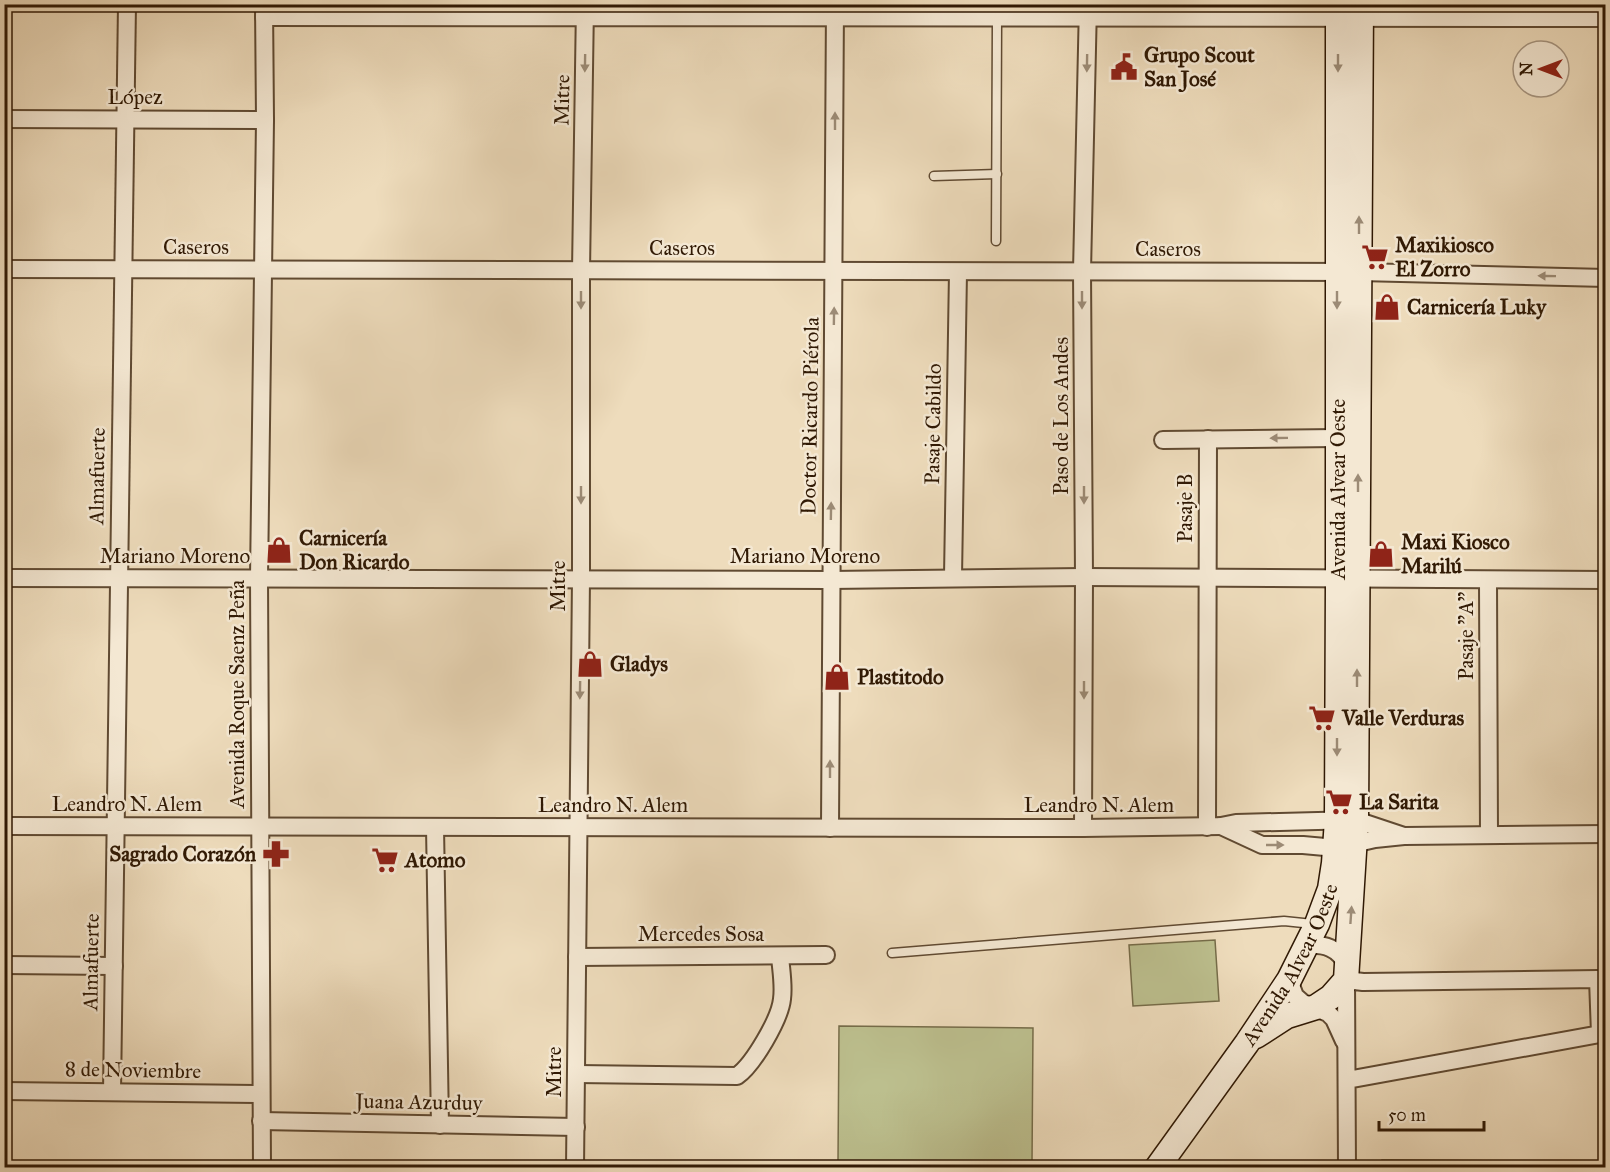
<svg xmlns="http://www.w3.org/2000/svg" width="1610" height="1172" font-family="'IM FELL Great Primer',serif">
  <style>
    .pitch { fill: #bcbf8e; stroke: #766c49; stroke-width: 1.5 }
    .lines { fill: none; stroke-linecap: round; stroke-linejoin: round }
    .lane-casing { stroke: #604a32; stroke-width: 11 }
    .street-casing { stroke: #604a32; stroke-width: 20 }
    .secondary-casing { stroke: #301904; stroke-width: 27 }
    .lane { stroke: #f4e8d3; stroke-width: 8 }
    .street { stroke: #f4e8d3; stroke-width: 16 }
    .secondary { stroke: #f4e8d3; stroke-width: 24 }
    .oneway { fill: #9c8b76 }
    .labels { text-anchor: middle; stroke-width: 5; stroke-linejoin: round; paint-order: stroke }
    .poi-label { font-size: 21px; font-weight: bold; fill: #301904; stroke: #f4e8d3; text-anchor: start }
    .street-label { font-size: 21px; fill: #301904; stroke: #f4e8d3 }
  </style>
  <rect width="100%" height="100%" fill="#eedcbc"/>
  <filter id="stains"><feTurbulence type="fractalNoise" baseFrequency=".00333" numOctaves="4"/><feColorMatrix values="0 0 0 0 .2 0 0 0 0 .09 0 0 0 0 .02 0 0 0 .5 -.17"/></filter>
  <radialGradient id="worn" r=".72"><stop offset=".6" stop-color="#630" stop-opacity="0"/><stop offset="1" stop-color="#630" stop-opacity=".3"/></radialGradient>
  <g class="pitch">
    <polygon points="1215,940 1219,1001 1133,1006 1129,945"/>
    <polygon points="839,1026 1033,1028 1032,1163 838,1161"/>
    <polygon points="1382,1160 1520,1161 1520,1167 1382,1167"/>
  </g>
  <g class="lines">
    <defs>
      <g id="lane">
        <polyline points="934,176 997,174"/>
        <polyline points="996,241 997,19"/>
        <polyline points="892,953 1284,921 1313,924"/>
      </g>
      <g id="street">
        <polyline points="264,17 1606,18"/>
        <polyline points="4,119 265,120"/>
        <polyline points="4,269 1359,272 1606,278"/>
        <polyline points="1163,440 1337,438"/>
        <polyline points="953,577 958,272"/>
        <polyline points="4,578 830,580 1084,577 1606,580"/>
        <polyline points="1488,581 1489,835"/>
        <polyline points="4,826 1083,828 1221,826 1236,823 1356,820 1404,836"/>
        <polyline points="1221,826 1262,845 1303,845 1336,848 1375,839 1404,836 1606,834"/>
        <polyline points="435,827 440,1125"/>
        <polyline points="1207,827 1208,439"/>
        <polyline points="830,828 835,4"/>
        <polyline points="1083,828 1084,577 1082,271 1088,4"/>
        <path d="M1307 945C1326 944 1337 948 1347 964"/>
        <polyline points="577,957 826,955"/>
        <polyline points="4,965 114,966"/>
        <polyline points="1289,980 1295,996 1303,1003 1328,1013 1334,1019 1344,1041"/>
        <path d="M577 1074 737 1076C753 1065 780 1019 782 999 784 985 781 970 780 956"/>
        <polyline points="1347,1080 1600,1034 1598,979 1363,982 1346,980 1347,1168"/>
        <polyline points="4,1091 261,1094"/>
        <polyline points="112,1092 127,4"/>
        <polyline points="261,1121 576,1127"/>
        <polyline points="262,1168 259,578 265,120 264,4"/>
        <polyline points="575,1168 581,578 581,271 585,4"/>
      </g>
      <g id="secondary">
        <polyline points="1256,1036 1287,1016 1316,1007 1331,997 1346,980 1356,820 1361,4"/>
        <path id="s1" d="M1157 1168 1247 1043 1289 980 1317 924 1330 889 1334 863 1337 820 1338 578V4"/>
      </g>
    </defs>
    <use href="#lane" class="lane-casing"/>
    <use href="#street" class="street-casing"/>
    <use href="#secondary" class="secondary-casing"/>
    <use href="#lane" class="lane"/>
    <use href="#street" class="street"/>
    <use href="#secondary" class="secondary"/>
  </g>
  <defs><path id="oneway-solid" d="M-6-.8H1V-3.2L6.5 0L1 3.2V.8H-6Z" transform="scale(1.5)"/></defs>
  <g class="oneway">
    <use href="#oneway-solid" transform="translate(585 63) rotate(91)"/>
    <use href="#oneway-solid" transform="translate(1087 63) rotate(91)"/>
    <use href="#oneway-solid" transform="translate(1338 63) rotate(90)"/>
    <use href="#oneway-solid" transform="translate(835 121) rotate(-90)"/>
    <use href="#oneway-solid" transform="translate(1359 225) rotate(-90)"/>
    <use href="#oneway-solid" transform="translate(1547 276) rotate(-179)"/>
    <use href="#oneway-solid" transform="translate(581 300) rotate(90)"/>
    <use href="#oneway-solid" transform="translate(1082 300) rotate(90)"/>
    <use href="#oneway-solid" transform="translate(1337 300) rotate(90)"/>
    <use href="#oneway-solid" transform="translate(834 316) rotate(-89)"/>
    <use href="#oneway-solid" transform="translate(1279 438) rotate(179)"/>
    <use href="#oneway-solid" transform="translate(1358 483) rotate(-90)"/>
    <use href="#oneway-solid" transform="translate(581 495) rotate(90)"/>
    <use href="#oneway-solid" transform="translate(1084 495) rotate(90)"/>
    <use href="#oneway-solid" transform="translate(831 511) rotate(-89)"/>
    <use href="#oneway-solid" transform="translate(1357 678) rotate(-90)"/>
    <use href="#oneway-solid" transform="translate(580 690) rotate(91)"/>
    <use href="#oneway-solid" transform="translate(1084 690) rotate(90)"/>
    <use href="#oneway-solid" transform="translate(1337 747) rotate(90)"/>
    <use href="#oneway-solid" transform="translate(830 769) rotate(-90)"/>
    <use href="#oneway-solid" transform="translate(1275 845)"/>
    <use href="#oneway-solid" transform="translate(1351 915) rotate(-86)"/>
  </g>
  <defs>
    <symbol id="civic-bare" viewBox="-9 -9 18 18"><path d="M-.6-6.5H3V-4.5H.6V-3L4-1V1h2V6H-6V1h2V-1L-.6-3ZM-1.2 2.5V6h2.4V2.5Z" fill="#8f2418" stroke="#f4e8d3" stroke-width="2.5" paint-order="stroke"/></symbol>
    <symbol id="supermarket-bare" viewBox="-9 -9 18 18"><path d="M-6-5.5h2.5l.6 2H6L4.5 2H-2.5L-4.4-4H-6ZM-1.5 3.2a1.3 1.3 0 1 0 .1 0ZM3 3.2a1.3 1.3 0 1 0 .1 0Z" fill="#8f2418" stroke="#f4e8d3" stroke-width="2.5" paint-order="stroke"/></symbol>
    <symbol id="shop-bare" viewBox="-9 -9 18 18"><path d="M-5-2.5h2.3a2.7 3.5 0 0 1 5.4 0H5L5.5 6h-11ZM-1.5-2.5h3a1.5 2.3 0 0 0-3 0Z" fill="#8f2418" stroke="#f4e8d3" stroke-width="2.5" paint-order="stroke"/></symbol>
    <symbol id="pharmacy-bare" viewBox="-9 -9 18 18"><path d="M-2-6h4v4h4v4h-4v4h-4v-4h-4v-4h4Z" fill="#8f2418" stroke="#f4e8d3" stroke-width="2.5" paint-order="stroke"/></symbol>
  </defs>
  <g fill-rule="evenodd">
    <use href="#civic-bare" x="1105" y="48" width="38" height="38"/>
    <use href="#supermarket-bare" x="1356" y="238" width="38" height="38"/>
    <use href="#shop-bare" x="1368" y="288" width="38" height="38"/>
    <use href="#shop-bare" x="260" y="531" width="38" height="38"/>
    <use href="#shop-bare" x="1362" y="535" width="38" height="38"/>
    <use href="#shop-bare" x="571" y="645" width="38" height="38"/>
    <use href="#shop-bare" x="818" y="658" width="38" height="38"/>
    <use href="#supermarket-bare" x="1303" y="699" width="38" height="38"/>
    <use href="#supermarket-bare" x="1320" y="783" width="38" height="38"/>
    <use href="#pharmacy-bare" x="257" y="835" width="38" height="38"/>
    <use href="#supermarket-bare" x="366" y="841" width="38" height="38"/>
  </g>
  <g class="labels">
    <g class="poi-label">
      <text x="1144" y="62">Grupo Scout<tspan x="1144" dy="24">San José</tspan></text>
      <text x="1395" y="252">Maxikiosco<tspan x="1395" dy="24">El Zorro</tspan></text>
      <text x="1407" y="314">Carnicería Luky</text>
      <text x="299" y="545">Carnicería<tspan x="299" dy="24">Don Ricardo</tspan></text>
      <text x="1401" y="549">Maxi Kiosco<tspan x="1401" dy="24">Marilú</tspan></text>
      <text x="610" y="671">Gladys</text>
      <text x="857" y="684">Plastitodo</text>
      <text x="1342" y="725">Valle Verduras</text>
      <text x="1359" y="809">La Sarita</text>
      <text x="256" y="861" text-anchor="end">Sagrado Corazón</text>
      <text x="405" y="867">Atomo</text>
    </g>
    <g class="street-label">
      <text x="135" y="104">López</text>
      <text transform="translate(562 100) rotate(-89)" y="7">Mitre</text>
      <text x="196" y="254">Caseros</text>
      <text x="682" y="255">Caseros</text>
      <text x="1168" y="256">Caseros</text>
      <text transform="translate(810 416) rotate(-89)" y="7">Doctor Ricardo Piérola</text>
      <text transform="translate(1061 416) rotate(-90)" y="7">Paso de Los Andes</text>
      <text transform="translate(933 424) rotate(-89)" y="7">Pasaje Cabildo</text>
      <text transform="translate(97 476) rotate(-89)" y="7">Almafuerte</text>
      <text dy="7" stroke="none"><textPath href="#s1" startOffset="730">Avenida Alvear Oeste</textPath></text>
      <text transform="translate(1185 508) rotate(-90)" y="7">Pasaje B</text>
      <text x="175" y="563">Mariano Moreno</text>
      <text x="805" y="563">Mariano Moreno</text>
      <text transform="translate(558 586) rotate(-90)" y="7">Mitre</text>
      <text transform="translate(1466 636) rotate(-90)" y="7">Pasaje "A"</text>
      <text transform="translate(237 694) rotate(-90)" y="7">Avenida Roque Saenz Peña</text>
      <text x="127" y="811">Leandro N. Alem</text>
      <text x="613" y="812">Leandro N. Alem</text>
      <text x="1099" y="812">Leandro N. Alem</text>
      <text x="701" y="941">Mercedes Sosa</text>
      <text dy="7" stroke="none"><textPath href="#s1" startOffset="244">Avenida Alvear Oeste</textPath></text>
      <text transform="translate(91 962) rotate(-89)" y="7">Almafuerte</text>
      <text transform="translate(133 1070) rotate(1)" y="7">8 de Noviembre</text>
      <text transform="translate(554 1072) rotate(-90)" y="7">Mitre</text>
      <text transform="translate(419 1102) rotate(1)" y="7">Juana Azurduy</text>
    </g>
  </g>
  <rect width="1610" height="1172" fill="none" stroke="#eedcbc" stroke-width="24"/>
  <rect x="6" y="6" width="1598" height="1160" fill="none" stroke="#301904" stroke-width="3"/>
  <rect x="12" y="12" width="1586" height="1148" fill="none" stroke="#301904" stroke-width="1.5"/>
  <g transform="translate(1541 69) rotate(270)"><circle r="28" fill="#f4e8d3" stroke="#a69580" stroke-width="1.5"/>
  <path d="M0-4.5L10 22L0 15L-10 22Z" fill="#8f2418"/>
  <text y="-9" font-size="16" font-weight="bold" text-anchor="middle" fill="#301904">N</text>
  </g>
  <path d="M1379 1121v9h105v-9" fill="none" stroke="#301904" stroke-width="3"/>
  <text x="1388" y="1121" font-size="18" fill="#301904" stroke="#f4e8d3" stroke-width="4.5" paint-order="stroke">50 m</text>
  <rect width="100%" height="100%" filter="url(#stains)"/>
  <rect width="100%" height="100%" fill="url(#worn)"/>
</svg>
